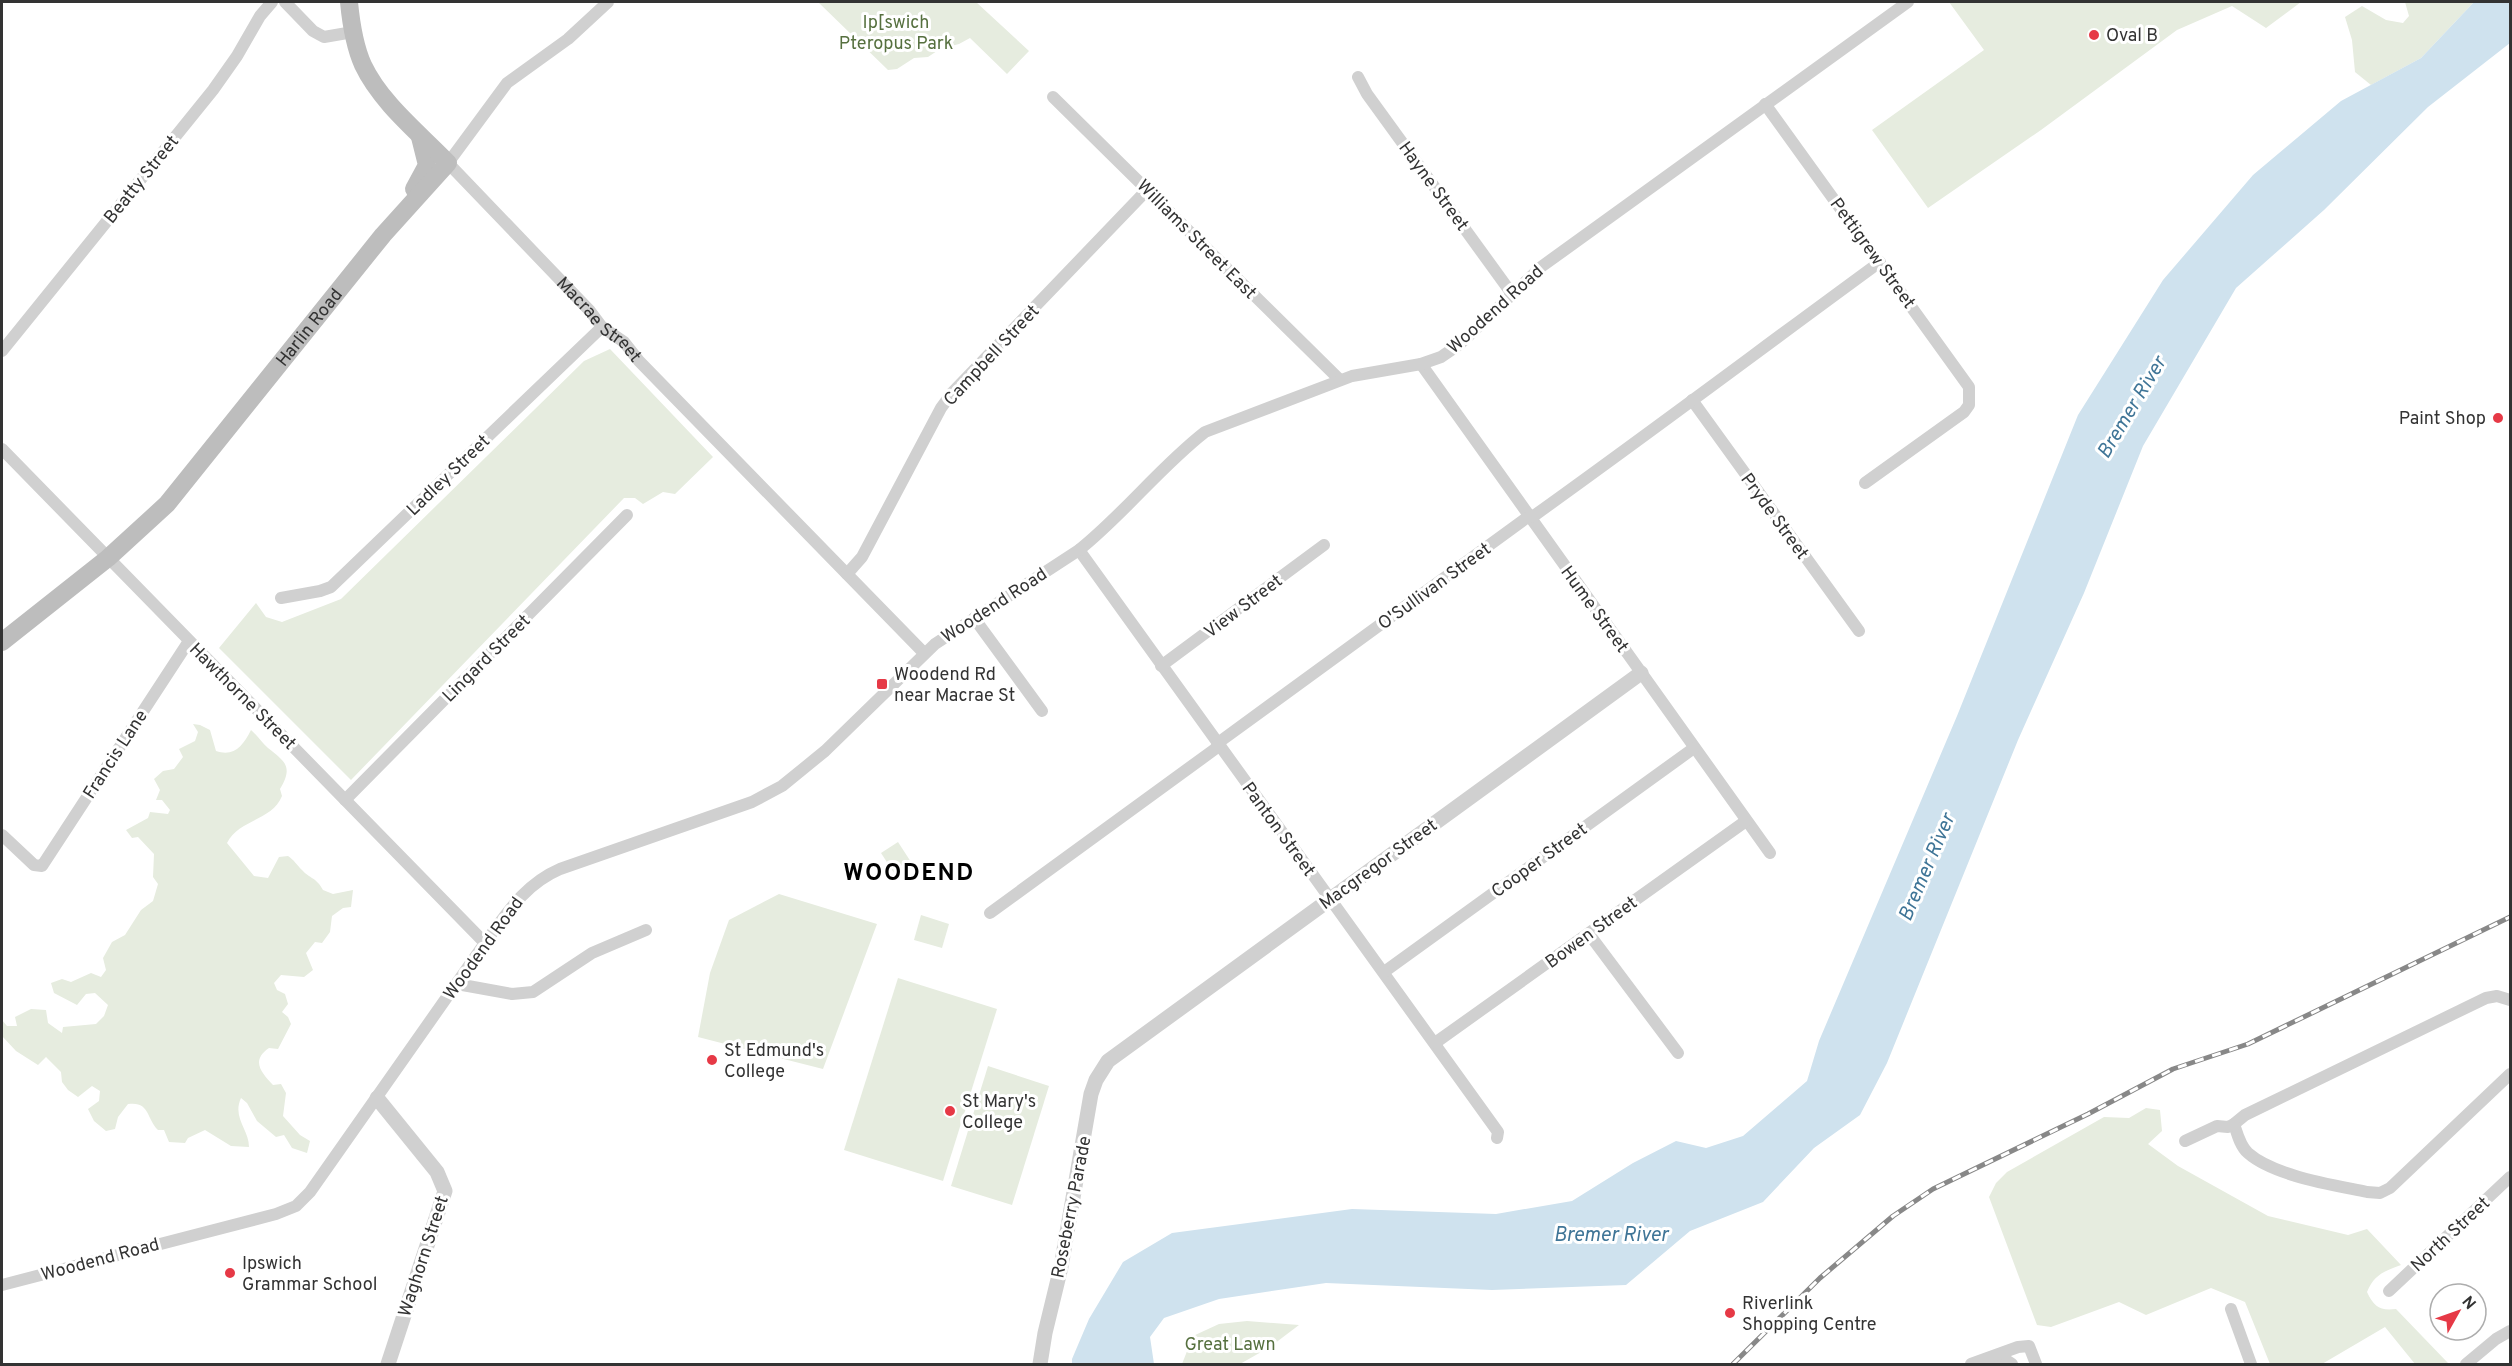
<svg xmlns="http://www.w3.org/2000/svg" width="2512" height="1366" font-family="Overpass,sans-serif">
  <style>
    .green { fill: #e6ecdf }
    .water { fill: #cfe2ee }
    .lines { fill: none; stroke-linecap: round; stroke-linejoin: round }
    .minor { stroke: #d0d0d0; stroke-width: 12 }
    .tertiary { stroke: #d0d0d0; stroke-width: 15 }
    .secondary { stroke: #bdbdbd; stroke-width: 18 }
    .rail-casing { stroke: #888; stroke-width: 5 }
    .rail { stroke: #fff; stroke-width: 3; stroke-dasharray: 9; stroke-linecap: butt }
    .poi-dot { fill: #e63946; stroke: #fff; stroke-width: 2 }
    .labels { text-anchor: middle; stroke-width: 6; stroke-linejoin: round; paint-order: stroke }
    .park-label { font-size: 18px; fill: #56703f; stroke: #fff }
    .poi-label { font-size: 18px; fill: #333; stroke: #fff; text-anchor: start }
    .street-label { font-size: 18px; fill: #333; stroke: #fff }
    .water-label { font-size: 20px; font-style: italic; fill: #3f7597; stroke: #fff }
    .district-label { font-size: 24px; font-weight: bold; letter-spacing: 1.5px; fill: #000; stroke: #fff }
  </style>
  <rect width="100%" height="100%" fill="#fff"/>
  <g class="green">
    <polygon points="818,2 976,2 1029,51 1007,74 970,38 959,44 940,49 928,57 914,58 897,69 888,70"/>
    <polygon points="1949,2 2301,2 2266,28 2232,6 2177,30 2041,130 1928,208 1872,130 1984,50"/>
    <polygon points="2405,2 2474,2 2421,58 2371,85 2355,72 2352,40 2345,17 2362,6 2386,20 2403,23 2409,16"/>
    <polygon points="610,349 713,457 675,494 663,492 643,504 635,498 624,498 351,780 219,648 256,603 266,617 282,622 341,599 584,361"/>
    <path d="M193 724 200 725 210 730 216 751C234 757 243 746 251 730 258 736 262 743 268 748 286 762 293 767 280 789L282 796C272 821 239 819 227 843L254 876 268 878 279 857 288 856C294 860 297 865 302 870 310 879 316 877 323 890L333 894 353 890 351 907 343 908 332 916 330 932 322 943 315 942 306 953 313 970 304 977 281 975 274 983 277 990 285 994 288 1004 282 1012 288 1017 291 1024 278 1049 269 1048C250 1061 262 1073 273 1085L281 1084 286 1093 283 1116 300 1135 310 1141 307 1153 292 1148 284 1135 276 1137 257 1121 247 1103 241 1098C232 1118 249 1129 249 1147L231 1146 205 1130 188 1138 185 1143 169 1142 164 1130H158C146 1118 150 1101 128 1104L118 1117 115 1129 106 1131 94 1121 88 1109 99 1101 100 1091 92 1086 78 1097 68 1090 62 1082 61 1072 46 1057 38 1065 16 1051 2 1036V1020L7 1026H17L15 1017 31 1009 46 1010 48 1023 62 1033 63 1027 96 1024 104 1016 108 1005 95 993 86 994 77 1005 54 993 51 983 62 979 71 982 91 973 101 977 106 970 103 958 112 942 125 935 141 910 153 901 158 884 153 877 154 854 138 837 132 838 126 830 148 818 150 812 168 814 170 810 162 800H156L160 790 154 779 163 771 174 769 183 757 179 749 195 741 198 732Z"/>
    <polygon points="898,842 911,862 894,873 881,853"/>
    <polygon points="779,894 877,924 823,1069 698,1037 710,973 729,920"/>
    <polygon points="921,915 949,924 942,948 914,940"/>
    <polygon points="898,978 997,1009 943,1181 844,1150"/>
    <polygon points="988,1066 1049,1086 1012,1205 951,1186"/>
    <path d="M2146 1108 2160 1110 2162 1131 2148 1144 2178 1166 2268 1216 2348 1235 2367 1229 2401 1265C2384 1271 2374 1275 2367 1292 2374 1307 2380 1311 2396 1309L2448 1363 2415 1364 2385 1327 2322 1364H2270L2245 1302 2211 1288 2146 1315 2119 1302 2051 1327 2037 1325 1989 1197 1996 1183 2007 1172 2104 1117 2129 1118Z"/>
    <polygon points="1247,1321 1299,1325 1270,1347 1240,1364 1182,1364 1193,1336 1219,1324"/>
  </g>
  <polygon class="water" points="2474,2 2510,2 2510,43 2428,107 2324,210 2236,288 2143,446 2084,593 2018,740 1887,1063 1860,1115 1814,1148 1763,1202 1690,1231 1626,1285 1492,1290 1326,1283 1219,1299 1164,1318 1150,1337 1154,1364 1072,1364 1072,1359 1089,1319 1123,1262 1172,1233 1352,1209 1496,1214 1572,1201 1633,1163 1676,1141 1706,1148 1743,1136 1807,1081 1819,1041 1957,716 2078,415 2163,280 2253,175 2341,101 2421,58"/>
  <g class="lines">
    <g class="minor">
      <polyline points="285,2 313,31 324,37 353,32"/>
      <path id="s1" d="M608 2 568 39 507 83 448 163 590 311 602 327 624 342 639 361 924 653"/>
      <polyline points="1358,77 1367,94 1512,294"/>
      <polyline points="1053,97 1340,380"/>
      <polyline points="1765,104 1969,387 1969,405 1964,412 1865,483"/>
      <polyline points="2,351 213,90 237,56 260,16 272,2"/>
      <polyline points="1421,364 1770,853"/>
      <polyline points="1692,400 1859,631"/>
      <polyline points="2,449 485,943"/>
      <polyline points="1079,550 1498,1132 1497,1138"/>
      <polyline points="847,574 862,557 941,408 952,393 1147,190"/>
      <polyline points="281,598 320,591 331,587 602,327"/>
      <polyline points="974,618 1042,711"/>
      <polyline points="1161,666 1324,545"/>
      <polyline points="345,800 627,515"/>
      <polyline points="2,835 34,865 42,866 189,641"/>
      <path d="M990 913 1215 749 1222 740 1525 519 1535 515C1651 432 1765 346 1880 262"/>
      <polyline points="1589,934 1678,1053"/>
      <polyline points="1384,972 1694,748"/>
      <polyline points="457,984 512,994 533,992 592,953 646,930"/>
      <path d="M2510 1000 2497 996 2486 998 2245 1115 2234 1124C2237 1133 2240 1146 2248 1153 2274 1176 2334 1185 2367 1192L2380 1193 2390 1188 2510 1074"/>
      <polyline points="1435,1043 1746,821"/>
      <polyline points="2185,1141 2217,1126 2228,1127 2234,1124"/>
      <path d="M2 1285 276 1214 296 1206 310 1192 485 943C507 913 525 884 560 869L752 802 782 786 825 751 935 644 1079 550C1124 514 1160 467 1205 432L1352 376 1421 364 1441 357 1460 344 1541 267 1908 2"/>
      <polyline points="2389,1291 2510,1177"/>
      <polyline points="2231,1309 2251,1364"/>
      <polyline points="1992,1357 2003,1358 2012,1364"/>
      <polyline points="1971,1364 2018,1347 2029,1346 2036,1364"/>
      <polyline points="2466,1364 2496,1339 2510,1331"/>
    </g>
    <g class="tertiary">
      <polyline points="377,1098 437,1172 445,1191 388,1364"/>
      <polyline points="1040,1364 1045,1333 1061,1267 1091,1094 1096,1080 1108,1061 1641,673"/>
    </g>
    <g class="secondary">
      <polyline points="414,189 427,165 420,137"/>
      <path id="s2" d="M2 642 108 558 167 504 383 235 448 163C419 133 381 103 363 65 354 45 351 23 349 2"/>
    </g>
    <defs>
      <polyline id="rail" points="1733,1364 1820,1278 1893,1216 1933,1189 2088,1114 2173,1069 2248,1044 2510,917"/>
    </defs>
    <use href="#rail" class="rail-casing"/>
    <use href="#rail" class="rail"/>
  </g>
  <g class="poi-dot">
    <circle cx="2094" cy="35" r="6"/>
    <circle cx="2498" cy="418" r="6"/>
    <rect x="876" y="678" width="12" height="12" rx="3"/>
    <circle cx="712" cy="1060" r="6"/>
    <circle cx="950" cy="1111" r="6"/>
    <circle cx="230" cy="1273" r="6"/>
    <circle cx="1730" cy="1313" r="6"/>
  </g>
  <g class="labels">
    <g class="park-label">
      <text x="896" y="28">Ip[swich<tspan x="896" dy="21">Pteropus Park</tspan></text>
      <text x="1230" y="1350">Great Lawn</text>
    </g>
    <g class="poi-label">
      <text x="2106" y="41">Oval B</text>
      <text x="2486" y="424" text-anchor="end">Paint Shop</text>
      <text x="894" y="680">Woodend Rd<tspan x="894" dy="21">near Macrae St</tspan></text>
      <text x="724" y="1056">St Edmund's<tspan x="724" dy="21">College</tspan></text>
      <text x="962" y="1107">St Mary's<tspan x="962" dy="21">College</tspan></text>
      <text x="242" y="1269">Ipswich<tspan x="242" dy="21">Grammar School</tspan></text>
      <text x="1742" y="1309">Riverlink<tspan x="1742" dy="21">Shopping Centre</tspan></text>
    </g>
    <g class="street-label">
      <text transform="translate(141 179) rotate(-51)" y="6">Beatty Street</text>
      <text transform="translate(1434 186) rotate(54)" y="6">Hayne Street</text>
      <text transform="translate(1197 239) rotate(45)" y="6">Williams Street East</text>
      <text transform="translate(1873 253) rotate(54)" y="6">Pettigrew Street</text>
      <text transform="translate(1495 309) rotate(-42)" y="6">Woodend Road</text>
      <text dy="6" stroke="none"><textPath href="#s1" startOffset="447">Macrae Street</textPath></text>
      <text dy="6" stroke="none"><textPath href="#s2" startOffset="442">Harlin Road</textPath></text>
      <text transform="translate(991 355) rotate(-47)" y="6">Campbell Street</text>
      <text transform="translate(448 475) rotate(-44)" y="6">Ladley Street</text>
      <text transform="translate(1775 516) rotate(54)" y="6">Pryde Street</text>
      <text transform="translate(1434 586) rotate(-36)" y="6">O'Sullivan Street</text>
      <text transform="translate(994 605) rotate(-33)" y="6">Woodend Road</text>
      <text transform="translate(1243 606) rotate(-37)" y="6">View Street</text>
      <text transform="translate(1595 609) rotate(54)" y="6">Hume Street</text>
      <text transform="translate(486 658) rotate(-45)" y="6">Lingard Street</text>
      <text transform="translate(243 696) rotate(45)" y="6">Hawthorne Street</text>
      <text transform="translate(115 754) rotate(-57)" y="6">Francis Lane</text>
      <text transform="translate(1279 829) rotate(54)" y="6">Panton Street</text>
      <text transform="translate(1539 860) rotate(-36)" y="6">Cooper Street</text>
      <text transform="translate(1378 864) rotate(-36)" y="6">Macgregor Street</text>
      <text transform="translate(1591 932) rotate(-36)" y="6">Bowen Street</text>
      <text transform="translate(483 948) rotate(-54)" y="6">Woodend Road</text>
      <text transform="translate(1071 1207) rotate(-79)" y="6">Roseberry Parade</text>
      <text transform="translate(2450 1234) rotate(-43)" y="6">North Street</text>
      <text transform="translate(423 1256) rotate(-72)" y="6">Waghorn Street</text>
      <text transform="translate(100 1259) rotate(-15)" y="6">Woodend Road</text>
    </g>
    <g class="water-label">
      <text transform="translate(2131 407) rotate(-59)" y="7">Bremer River</text>
      <text transform="translate(1926 867) rotate(-67)" y="7">Bremer River</text>
      <text x="1611" y="1241">Bremer River</text>
    </g>
    <g class="district-label">
      <text x="909" y="880">WOODEND</text>
    </g>
  </g>
  <rect width="2512" height="1366" fill="none" stroke="#333333" stroke-width="6"/>
  <g transform="translate(2458 1312) rotate(50)"><circle r="28" fill="#ffffff" stroke="#adadad" stroke-width="1.5"/>
  <path d="M0-4.5L10 22L0 15L-10 22Z" fill="#e63946"/>
  <text y="-9" font-size="16" font-weight="bold" text-anchor="middle" fill="#333333">N</text>
  </g>
</svg>
